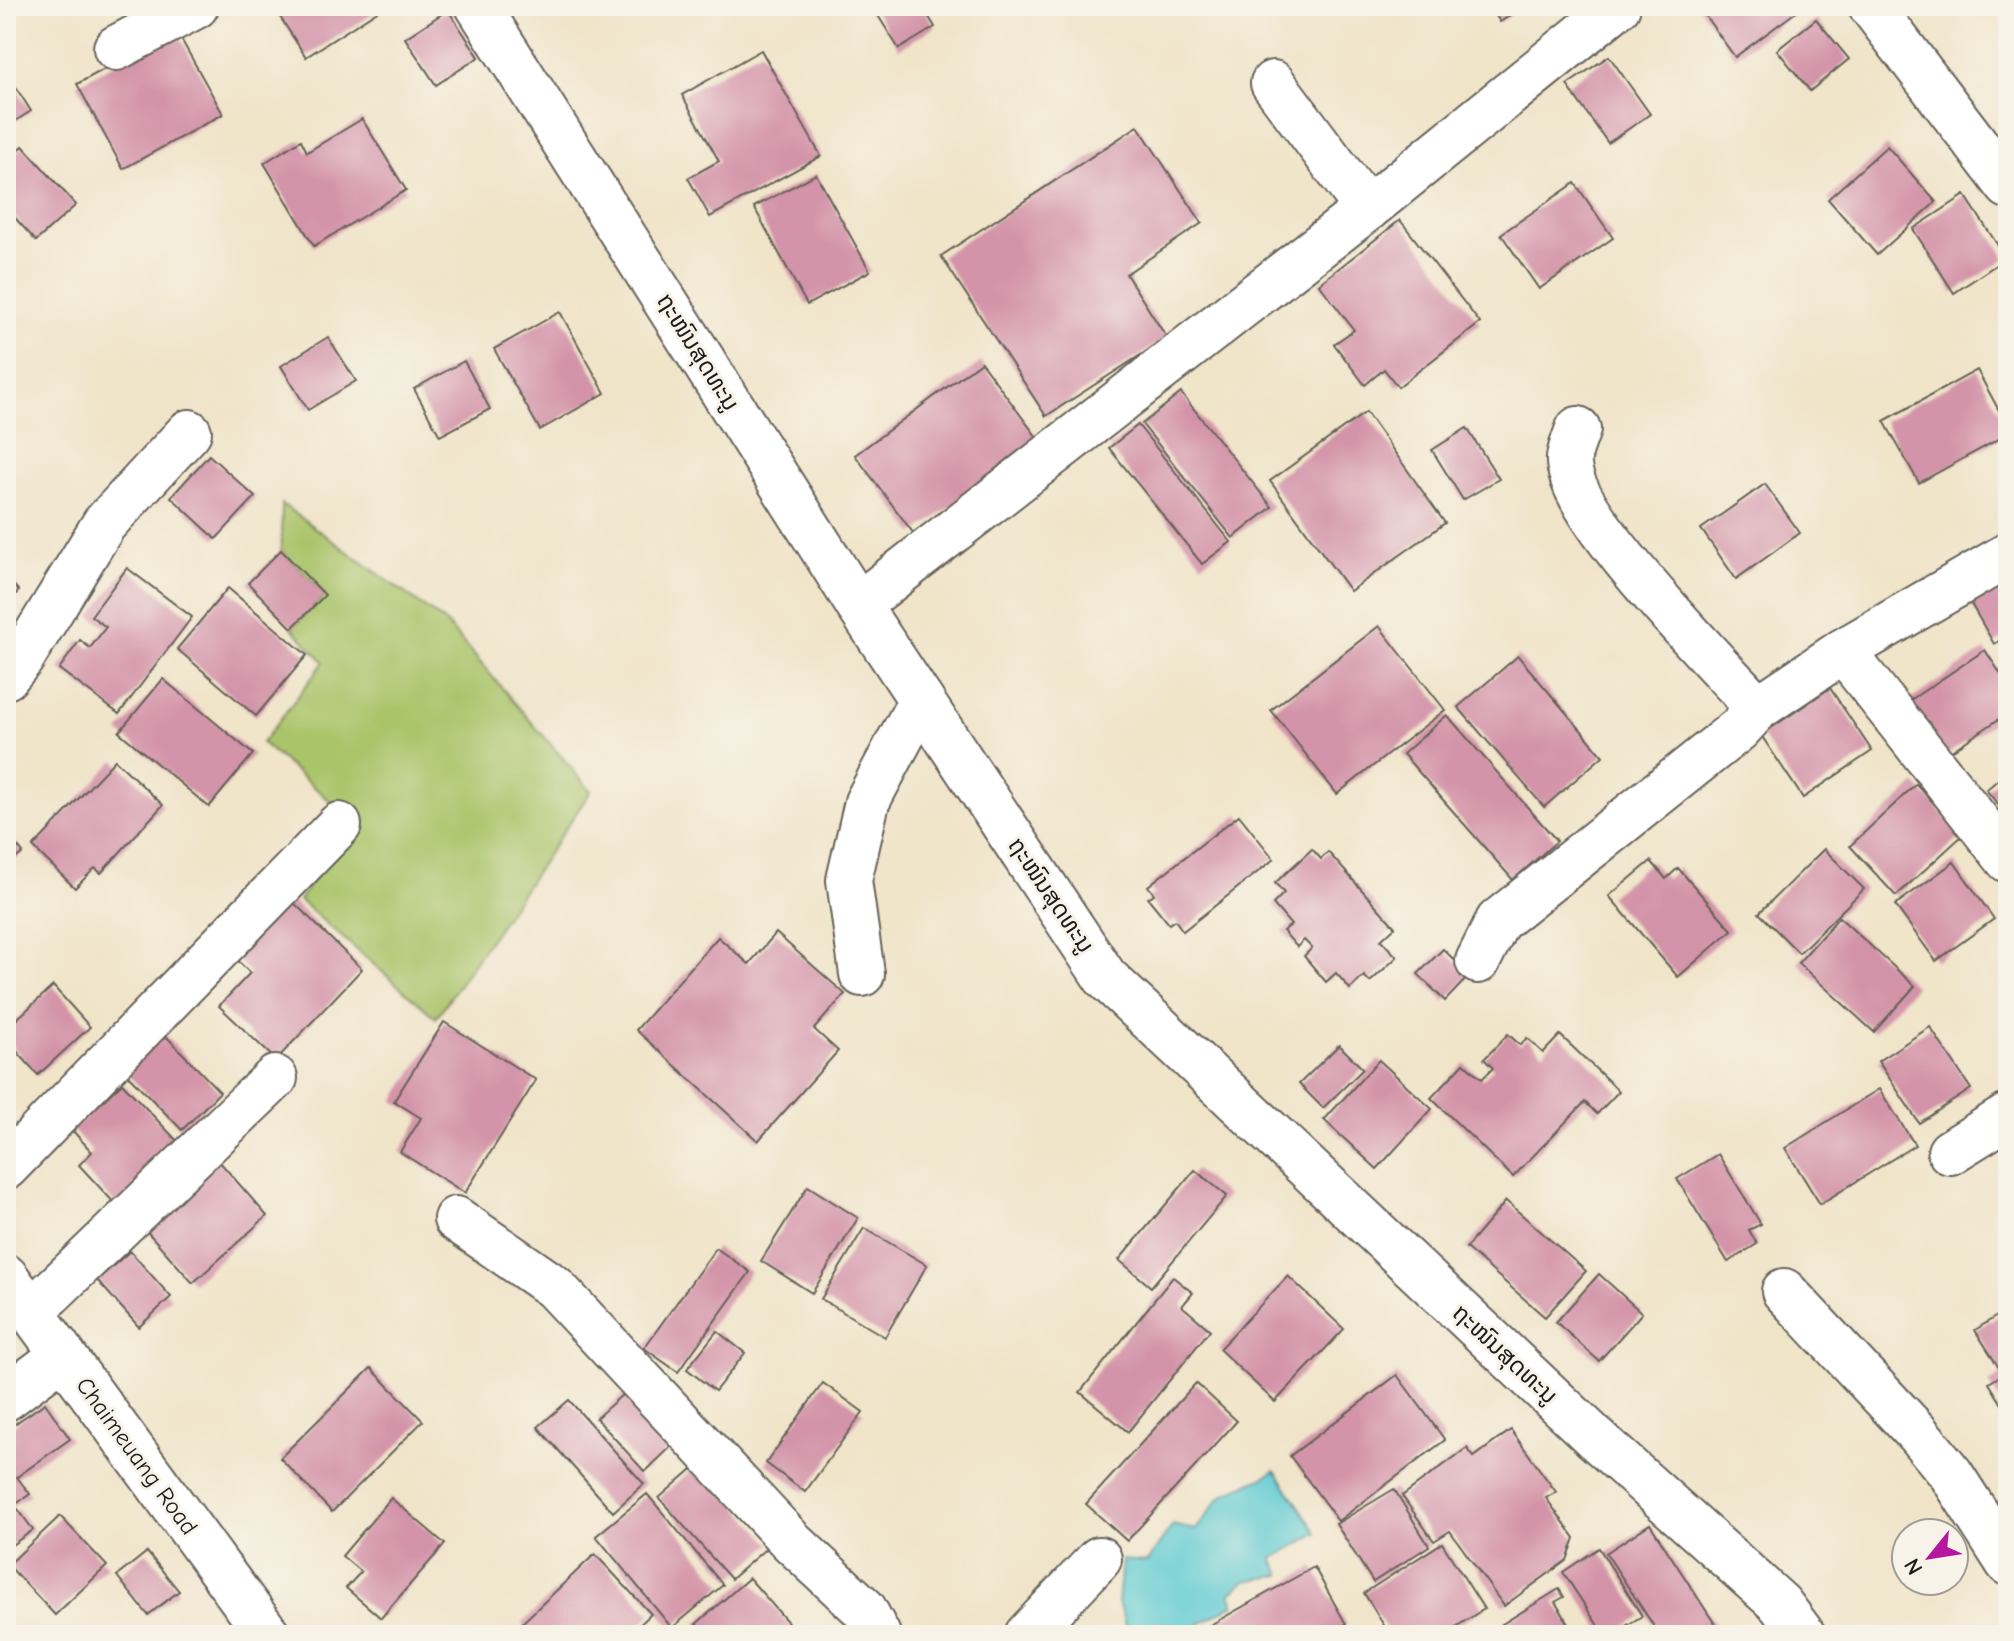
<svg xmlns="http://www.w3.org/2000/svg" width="2014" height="1641" font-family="'Comic Neue','Noto Sans Lao',sans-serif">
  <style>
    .green { fill: #aac46a; stroke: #637043; stroke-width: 2 }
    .water { fill: #5dcad2; stroke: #3c7377; stroke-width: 2 }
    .building { fill: #d393a8 }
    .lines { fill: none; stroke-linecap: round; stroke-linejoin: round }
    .minor-casing { stroke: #666259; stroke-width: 48 }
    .minor { stroke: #fff; stroke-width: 44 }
    .labels { text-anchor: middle; stroke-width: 6; stroke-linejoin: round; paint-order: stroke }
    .street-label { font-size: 24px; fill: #1c1c1c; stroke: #f7f3e8 }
  </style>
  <rect width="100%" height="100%" fill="#f7f3e8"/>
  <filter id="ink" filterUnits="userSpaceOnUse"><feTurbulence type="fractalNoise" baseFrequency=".0125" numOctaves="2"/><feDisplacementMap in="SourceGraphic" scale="16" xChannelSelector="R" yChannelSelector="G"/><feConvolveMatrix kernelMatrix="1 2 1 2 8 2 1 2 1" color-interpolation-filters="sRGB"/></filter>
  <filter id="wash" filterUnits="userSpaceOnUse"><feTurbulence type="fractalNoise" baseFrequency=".006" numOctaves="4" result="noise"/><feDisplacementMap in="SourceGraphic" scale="32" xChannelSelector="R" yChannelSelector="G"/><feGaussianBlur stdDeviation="1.8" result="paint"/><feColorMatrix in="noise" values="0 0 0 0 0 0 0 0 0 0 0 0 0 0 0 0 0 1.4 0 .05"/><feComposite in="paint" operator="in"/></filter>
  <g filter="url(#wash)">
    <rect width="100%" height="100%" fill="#f0e4c9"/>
    <polygon class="green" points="282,504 446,623 591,791 436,1018 299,900 354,821 262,743 324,662 292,628 325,595 281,550"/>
    <path class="water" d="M1275 1470 1317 1533 1273 1559 1281 1575 1246 1581 1230 1593 1234 1604 1197 1626 1201 1635H1129L1118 1603 1122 1560 1147 1562 1173 1525 1195 1530C1207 1519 1214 1499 1229 1492 1245 1483 1259 1482 1275 1470Z"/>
    <g id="blocks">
      <g class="building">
        <polygon points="273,6 385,6 306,57"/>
        <polygon points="872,6 922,6 935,27 899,49"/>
        <polygon points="1490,6 1525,6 1500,22"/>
        <polygon points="1698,6 1804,6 1735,57"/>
        <polygon points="448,10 479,57 436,85 405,38"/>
        <polygon points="1816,19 1849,59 1810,91 1777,50"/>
        <polygon points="176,30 223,114 123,169 77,84"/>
        <polygon points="761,50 821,156 710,217 688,178 719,161 682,95"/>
        <polygon points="1609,56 1650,114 1608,143 1567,85"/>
        <polygon points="6,72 31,111 6,127"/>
        <polygon points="362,119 406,190 314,246 264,163 301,140 307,152"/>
        <polygon points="1138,126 1202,223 1126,274 1167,338 1046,416 941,256"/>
        <polygon points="23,146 76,205 36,241 6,208 6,161"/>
        <polygon points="1887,146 1936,202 1877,255 1828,199"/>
        <polygon points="816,174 870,271 807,305 754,207"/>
        <polygon points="1575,183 1613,238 1539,289 1501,234"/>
        <polygon points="1965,195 2006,258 1954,293 1913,229"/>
        <polygon points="1400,220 1480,323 1398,387 1384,369 1365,385 1334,344 1354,330 1319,284"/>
        <polygon points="560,312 605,393 540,430 494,349"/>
        <polygon points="328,337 356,381 308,410 281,366"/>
        <polygon points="464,361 490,409 440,436 414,389"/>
        <polygon points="981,362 1039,440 914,534 855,455"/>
        <polygon points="1977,370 2008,427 2008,434 1919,483 1884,421"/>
        <polygon points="1181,393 1272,507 1233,538 1142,424"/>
        <polygon points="1366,412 1445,523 1350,591 1270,481"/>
        <polygon points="1138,425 1231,542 1202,564 1109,448"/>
        <polygon points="1467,428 1499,479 1463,500 1432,450"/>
        <polygon points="209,455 255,497 216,539 171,497"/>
        <polygon points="1765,484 1800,533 1736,579 1701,529"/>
        <polygon points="281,550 325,595 292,628 248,583"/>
        <polygon points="127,568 192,617 119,714 59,669 80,640 90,648 106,627 91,616"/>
        <polygon points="2008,571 2008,636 1994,644 1966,595"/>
        <polygon points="6,577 19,591 6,604"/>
        <polygon points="228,588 307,655 256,716 177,649"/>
        <polygon points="1379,626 1445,710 1337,794 1271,710"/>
        <polygon points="1985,650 2008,685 2008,713 1938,760 1903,705"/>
        <polygon points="1518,656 1603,756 1544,807 1458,707"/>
        <polygon points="163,679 253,754 209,807 119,732"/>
        <polygon points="1830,688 1872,751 1803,798 1761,735"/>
        <polygon points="1447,715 1557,841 1513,880 1403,754"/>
        <polygon points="115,760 163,805 101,873 95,868 75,888 33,847"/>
        <polygon points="2008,771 2008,816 1986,790"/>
        <polygon points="1916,784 1963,835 1896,896 1850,846"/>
        <polygon points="1239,815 1274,859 1183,931 1175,920 1169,924 1148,898 1154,894 1148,886"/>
        <polygon points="6,832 23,853 6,866"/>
        <polygon points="1312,849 1321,859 1328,852 1395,927 1381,940 1397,957 1370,982 1364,976 1350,989 1336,973 1326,982 1304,956 1312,948 1304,940 1297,947 1283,931 1291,925 1273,904 1284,893 1275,883"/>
        <polygon points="1824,849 1864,889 1799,953 1759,913"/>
        <polygon points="1651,861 1666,879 1678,868 1732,930 1678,977 1609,896"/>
        <polygon points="1954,862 1994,919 1936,961 1895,905"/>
        <polygon points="290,899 362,969 276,1060 219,1006 250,973 228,951"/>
        <polygon points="1839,917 1915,986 1874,1032 1798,963"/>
        <polygon points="776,933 845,994 814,1029 838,1051 758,1141 636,1030 718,937 749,964"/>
        <polygon points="1443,949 1470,975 1445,1001 1418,974"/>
        <polygon points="53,986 90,1027 38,1075 6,1039 6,1029"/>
        <polygon points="444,1022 536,1080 465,1193 400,1152 421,1118 394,1101"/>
        <polygon points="1930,1027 1971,1089 1919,1123 1878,1061"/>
        <polygon points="163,1033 220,1092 182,1130 124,1071"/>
        <polygon points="1508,1034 1520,1045 1527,1038 1543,1053 1560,1035 1619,1091 1597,1114 1585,1102 1513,1177 1431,1098 1464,1063 1482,1079 1493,1068 1484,1059"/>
        <polygon points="1339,1045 1363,1069 1323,1108 1299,1084"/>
        <polygon points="1379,1060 1432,1109 1377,1169 1324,1120"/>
        <polygon points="122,1083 181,1145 117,1206 79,1165 92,1152 72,1130"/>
        <polygon points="1879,1089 1915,1145 1820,1204 1785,1148"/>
        <polygon points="1718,1154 1761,1224 1749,1230 1757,1244 1728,1262 1677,1179"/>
        <polygon points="219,1161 267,1216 193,1283 144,1228"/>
        <polygon points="1195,1170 1227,1196 1151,1287 1119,1260"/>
        <polygon points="808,1186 858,1218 812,1293 761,1261"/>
        <polygon points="1506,1201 1586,1271 1545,1317 1466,1248"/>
        <polygon points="864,1228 927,1265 885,1337 821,1299"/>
        <polygon points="716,1248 750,1272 678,1372 644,1348"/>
        <polygon points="130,1251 171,1297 139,1327 97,1280"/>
        <polygon points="1599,1274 1642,1313 1599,1361 1556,1322"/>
        <polygon points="1288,1276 1344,1329 1275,1402 1219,1349"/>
        <polygon points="1173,1277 1193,1293 1182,1306 1210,1330 1128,1432 1080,1392"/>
        <polygon points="2008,1309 2008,1414 1989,1383 2003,1374 1975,1330"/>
        <polygon points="717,1331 745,1353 715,1391 687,1369"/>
        <polygon points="371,1368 423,1421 332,1512 280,1458"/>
        <polygon points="1397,1375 1445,1440 1338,1521 1290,1456"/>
        <polygon points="823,1383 863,1412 805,1492 766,1463"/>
        <polygon points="1196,1383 1237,1421 1127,1541 1086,1504"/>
        <polygon points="631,1387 678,1440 645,1472 596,1418"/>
        <polygon points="569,1400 644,1484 613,1512 538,1427"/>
        <polygon points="45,1403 70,1439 17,1477 30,1494 6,1511 6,1430"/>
        <polygon points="1511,1430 1556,1492 1546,1498 1575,1538 1567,1560 1504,1606 1450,1531 1434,1541 1402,1496 1467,1448 1474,1457"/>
        <polygon points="699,1463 771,1544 731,1579 659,1498"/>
        <polygon points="1394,1489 1429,1546 1373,1582 1336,1524"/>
        <polygon points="647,1494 723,1585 672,1628 596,1536"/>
        <polygon points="391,1498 445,1544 381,1618 346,1588 361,1572 342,1556"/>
        <polygon points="18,1509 33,1530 6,1549 6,1517"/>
        <polygon points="60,1516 107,1566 55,1615 8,1565"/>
        <polygon points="1650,1524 1722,1635 1645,1635 1655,1628 1606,1553"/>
        <polygon points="1442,1543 1484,1609 1443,1635 1390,1635 1364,1593"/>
        <polygon points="1599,1548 1642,1616 1611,1635 1604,1635 1563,1572"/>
        <polygon points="147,1552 179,1591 148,1615 117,1576"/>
        <polygon points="595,1554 651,1614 629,1635 534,1635 522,1623"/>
        <polygon points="1314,1567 1346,1624 1326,1635 1207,1635 1203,1629"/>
        <polygon points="749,1578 799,1635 706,1635 696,1624"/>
        <polygon points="1559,1589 1564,1597 1555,1602 1576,1635 1497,1635 1494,1629"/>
      </g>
    </g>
  </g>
  <g filter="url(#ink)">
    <use href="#blocks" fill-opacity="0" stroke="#666259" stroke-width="2"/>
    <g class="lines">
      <defs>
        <g id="minor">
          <polyline points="478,6 858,605 1105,977 1595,1438 1780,1604 1803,1635"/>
          <polyline points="1871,6 2008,186"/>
          <polyline points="116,48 196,6"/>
          <polyline points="1273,83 1367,209"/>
          <path d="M1578 429C1575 438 1570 449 1569 458 1564 511 1719 665 1758 708"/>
          <polyline points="858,605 1367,209 1618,6"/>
          <polyline points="1843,651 2008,860"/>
          <polyline points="6,677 22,658 104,524 189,432"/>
          <polyline points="1478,961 1498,921 1739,729 1758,708 1843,651 2008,555"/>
          <polyline points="862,974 849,880 867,802 921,700"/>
          <polyline points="1950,1152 2008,1116"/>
          <polyline points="6,1167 339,825"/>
          <polyline points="456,1219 554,1287 790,1540 864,1609 878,1635"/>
          <polyline points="6,1277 268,1635"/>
          <polyline points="1784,1291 1917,1433 1951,1474 2008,1563"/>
          <polyline points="31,1312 275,1078"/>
          <polyline points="6,1398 63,1355"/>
          <polyline points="1027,1635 1099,1559"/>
        </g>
      </defs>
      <use href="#minor" class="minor-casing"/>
      <use href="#minor" class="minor"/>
    </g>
  </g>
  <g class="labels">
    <g class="street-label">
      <text transform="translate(698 352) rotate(58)" y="8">ຖະໜົນສຸດທະນູ</text>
      <text transform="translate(1051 895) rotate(56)" y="8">ຖະໜົນສຸດທະນູ</text>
      <text transform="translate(1505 1354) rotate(43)" y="8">ຖະໜົນສຸດທະນູ</text>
      <text transform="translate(137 1456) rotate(54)" y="8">Chaimeuang Road</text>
    </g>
  </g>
  <rect width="2014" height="1641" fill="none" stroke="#f7f3e8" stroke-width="32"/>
  <g transform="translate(1930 1557) rotate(240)"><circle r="38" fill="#f7f3e8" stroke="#9f9d96" stroke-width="2"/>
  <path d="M0-6L14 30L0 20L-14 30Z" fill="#b5179e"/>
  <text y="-12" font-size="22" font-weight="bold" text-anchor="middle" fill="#1c1c1c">N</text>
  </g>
</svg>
